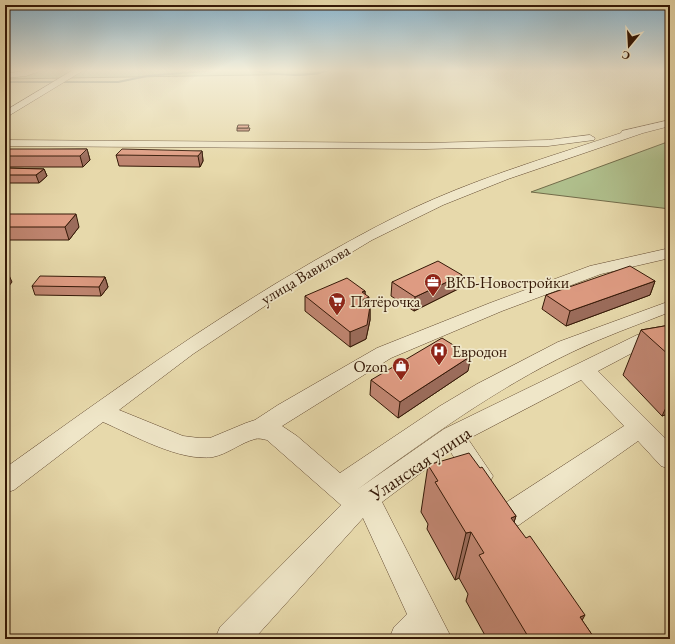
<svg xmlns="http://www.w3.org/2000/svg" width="675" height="644" font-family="'EB Garamond',serif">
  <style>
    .green { fill: #b0c08d; stroke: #726c4a }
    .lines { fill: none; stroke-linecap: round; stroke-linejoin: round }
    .stream { stroke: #70796c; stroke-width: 2 }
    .minor-casing { stroke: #624930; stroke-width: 1 }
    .minor { fill: #efe6c8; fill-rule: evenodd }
    .wall { fill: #bf8570; stroke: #351907 }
    .shaded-wall { fill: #9b6c5b; stroke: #351907 }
    .building { fill: #de9b82; stroke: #351907 }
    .labels { text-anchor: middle; stroke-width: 3.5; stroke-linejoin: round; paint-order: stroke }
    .street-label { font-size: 16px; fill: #351907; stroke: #efe6c8 }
    .poi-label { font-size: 16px; fill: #351907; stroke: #efe6c8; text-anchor: start }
    .near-street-label { font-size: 19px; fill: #351907; stroke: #efe6c8 }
  </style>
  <rect width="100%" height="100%" fill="#e7d9ab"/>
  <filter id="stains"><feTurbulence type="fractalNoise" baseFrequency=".005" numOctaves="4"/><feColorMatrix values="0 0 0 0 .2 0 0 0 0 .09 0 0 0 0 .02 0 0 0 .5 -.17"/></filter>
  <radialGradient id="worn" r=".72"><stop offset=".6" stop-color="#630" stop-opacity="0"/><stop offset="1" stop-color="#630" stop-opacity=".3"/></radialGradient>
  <g class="green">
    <polygon points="5,70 327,70 318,74 5,79"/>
    <polygon points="670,141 670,209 531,192"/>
  </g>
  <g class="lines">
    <g class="stream">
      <path d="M251 70C277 75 304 78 329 70"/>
      <polyline points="5,82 118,82 147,76 214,70"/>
    </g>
    <defs>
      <g id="minor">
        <polygon points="30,70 43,70 26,76 5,78 5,74"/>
        <polygon points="73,70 84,70 5,118 5,111"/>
        <path d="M670 120V126L643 133 508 179 443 205 372 240 289 290 193 354 119 410 183 436 199 438H210L246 423 255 420 278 405 377 348 490 303 590 266 670 248V258L601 274 502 311 391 358 282 426 297 436 340 473 440 406 477 384 558 342 670 301V312C637 325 603 337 572 352 495 389 427 439 358 489L444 429 637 335 670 325V337L651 343 598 371 670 443V469L661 466 638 441 519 525 509 528 499 525 495 516 499 507 624 426 581 380 468 439 493 476 489 484 480 487 471 484 450 451 382 502 452 639H389L394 627 407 614 363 518 254 639H215L220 627 341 505 267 440C263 439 258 438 255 439 240 443 228 454 213 457 180 462 133 435 103 422L14 490 5 493V468C106 396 206 323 314 261 353 239 392 217 434 199 494 173 558 154 621 133L622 131Z"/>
        <polygon points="590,135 595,138 594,140 548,146 425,149 5,146 5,140 425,143 548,140"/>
      </g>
    </defs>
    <use href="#minor" class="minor-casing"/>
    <use href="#minor" class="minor"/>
  </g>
  <g class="wall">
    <polygon points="237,128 250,128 249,131 237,131"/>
    <polygon points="87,149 90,160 83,167 5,167 5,150"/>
    <polygon points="202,151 203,161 200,167 119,166 116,155"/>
    <polygon points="5,168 44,169 47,176 39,183 5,183"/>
    <polygon points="5,214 79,227 69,240 5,240"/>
    <polygon points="462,275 460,288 414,311 391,296 392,282"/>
    <polygon points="105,277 108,287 101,296 35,295 32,286"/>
    <polygon points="655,281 650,295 566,326 542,309 546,295"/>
    <polygon points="365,291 365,294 368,304 370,306 370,320 366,339 350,347 305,311 305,296"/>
    <polygon points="670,325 670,420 665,415 662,416 623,375 641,330"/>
    <polygon points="468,371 398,418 370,395 371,380"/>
    <polygon points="428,465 480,468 516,516 514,522 595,639 487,639 466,601 468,594 459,578 455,580 427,529 428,524 421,512"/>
  </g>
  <g class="shaded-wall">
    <polygon points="87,149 90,160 83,167 80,156"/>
    <polygon points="202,151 203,161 200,167 198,156"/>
    <polygon points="44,169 47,176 39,183 36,175"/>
    <polygon points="76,214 79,227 69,240 65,227"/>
    <polygon points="8,273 12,282 5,291 5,277"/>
    <polygon points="462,275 460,288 414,311 415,297"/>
    <polygon points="105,277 108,287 101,296 99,287"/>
    <polygon points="655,281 650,295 566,326 570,311"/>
    <polygon points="365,291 365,299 369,297 368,311 362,314 362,292"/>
    <polygon points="370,306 370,320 366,339 350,347 350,332"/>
    <polygon points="471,356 468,371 398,418 400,402"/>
    <polygon points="670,399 670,405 665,415 662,416"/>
    <polygon points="516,516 501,563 511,518"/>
    <polygon points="471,532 459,578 455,580 466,533"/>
    <polygon points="585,615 572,639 580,617"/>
    <polygon points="534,636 533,639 528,639 529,638"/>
  </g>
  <g class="building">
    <polygon points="238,125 249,125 248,128 237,128"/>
    <polygon points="7,149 87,149 80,156 5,156 5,150"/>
    <polygon points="122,149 202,151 198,156 116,155"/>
    <polygon points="5,168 44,169 36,175 5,175"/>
    <polygon points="5,214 76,214 65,227 5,227"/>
    <polygon points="438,261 462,275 415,297 392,282"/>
    <polygon points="630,266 655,281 570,311 546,295"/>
    <polygon points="5,273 8,273 5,277"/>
    <polygon points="40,276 105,277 99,287 32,286"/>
    <polygon points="347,278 365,291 362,292 369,297 362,300 370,306 367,325 350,332 305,296"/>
    <polygon points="670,325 670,356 641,330"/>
    <polygon points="442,338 471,356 400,402 371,380"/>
    <polygon points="469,453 480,468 482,467 516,516 511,518 526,538 530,536 585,615 580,617 595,639 536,639 534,636 529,638 479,555 484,553 471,532 466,533 435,482 438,481 428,465"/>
  </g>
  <linearGradient id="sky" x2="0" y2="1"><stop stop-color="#88b6d2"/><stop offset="0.44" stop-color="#f4eed9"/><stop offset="1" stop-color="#f4eed9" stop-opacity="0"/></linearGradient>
  <rect width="675" height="160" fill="url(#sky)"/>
  <defs>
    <symbol id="office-pin" viewBox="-11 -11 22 30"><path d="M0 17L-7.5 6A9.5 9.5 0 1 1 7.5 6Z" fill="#8f2418" stroke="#efe6c8"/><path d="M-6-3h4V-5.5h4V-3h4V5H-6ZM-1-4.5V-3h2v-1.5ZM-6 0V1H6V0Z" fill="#fff"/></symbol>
    <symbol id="supermarket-pin" viewBox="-11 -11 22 30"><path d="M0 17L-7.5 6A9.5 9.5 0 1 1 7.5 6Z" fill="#8f2418" stroke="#efe6c8"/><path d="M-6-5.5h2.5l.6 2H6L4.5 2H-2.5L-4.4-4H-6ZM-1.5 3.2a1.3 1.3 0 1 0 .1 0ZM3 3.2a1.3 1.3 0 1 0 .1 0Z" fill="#fff"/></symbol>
    <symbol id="hospital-pin" viewBox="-11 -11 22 30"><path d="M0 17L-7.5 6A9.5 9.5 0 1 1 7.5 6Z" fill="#8f2418" stroke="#efe6c8"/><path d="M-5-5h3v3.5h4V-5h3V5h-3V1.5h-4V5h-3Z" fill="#fff"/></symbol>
    <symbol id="shop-pin" viewBox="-11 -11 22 30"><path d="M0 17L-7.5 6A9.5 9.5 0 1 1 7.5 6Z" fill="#8f2418" stroke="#efe6c8"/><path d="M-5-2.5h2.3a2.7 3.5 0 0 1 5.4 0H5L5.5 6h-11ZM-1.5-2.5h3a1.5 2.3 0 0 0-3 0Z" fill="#fff"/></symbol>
  </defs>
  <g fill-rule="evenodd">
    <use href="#office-pin" x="423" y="272" width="20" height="27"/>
    <use href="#supermarket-pin" x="327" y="291" width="20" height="27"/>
    <use href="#hospital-pin" x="429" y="341" width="20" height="27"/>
    <use href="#shop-pin" x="391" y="356" width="20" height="27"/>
  </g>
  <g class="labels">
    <g class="street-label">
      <text transform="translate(305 274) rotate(-31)" y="6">улица Вавилова</text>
    </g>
    <g class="poi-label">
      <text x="446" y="288">ВКБ-Новостройки</text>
      <text x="350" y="307">Пятёрочка</text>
      <text x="452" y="357">Евродон</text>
      <text x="388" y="372" text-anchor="end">Ozon</text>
    </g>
    <g class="near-street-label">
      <text transform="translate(420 463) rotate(-34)" y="7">Уланская улица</text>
    </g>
  </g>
  <rect width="675" height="644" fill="none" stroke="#e7d9ab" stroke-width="20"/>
  <rect x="6" y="6" width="663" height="632" fill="none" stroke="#351907" stroke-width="2"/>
  <rect x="10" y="10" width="655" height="624" fill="none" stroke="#351907"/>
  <g transform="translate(629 46) rotate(198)" stroke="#efe6c8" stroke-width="3" paint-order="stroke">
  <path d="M0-3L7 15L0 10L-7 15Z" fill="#351907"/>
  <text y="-6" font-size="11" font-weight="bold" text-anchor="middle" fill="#351907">С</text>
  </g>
  <rect width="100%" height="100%" filter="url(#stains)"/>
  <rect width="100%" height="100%" fill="url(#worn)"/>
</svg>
